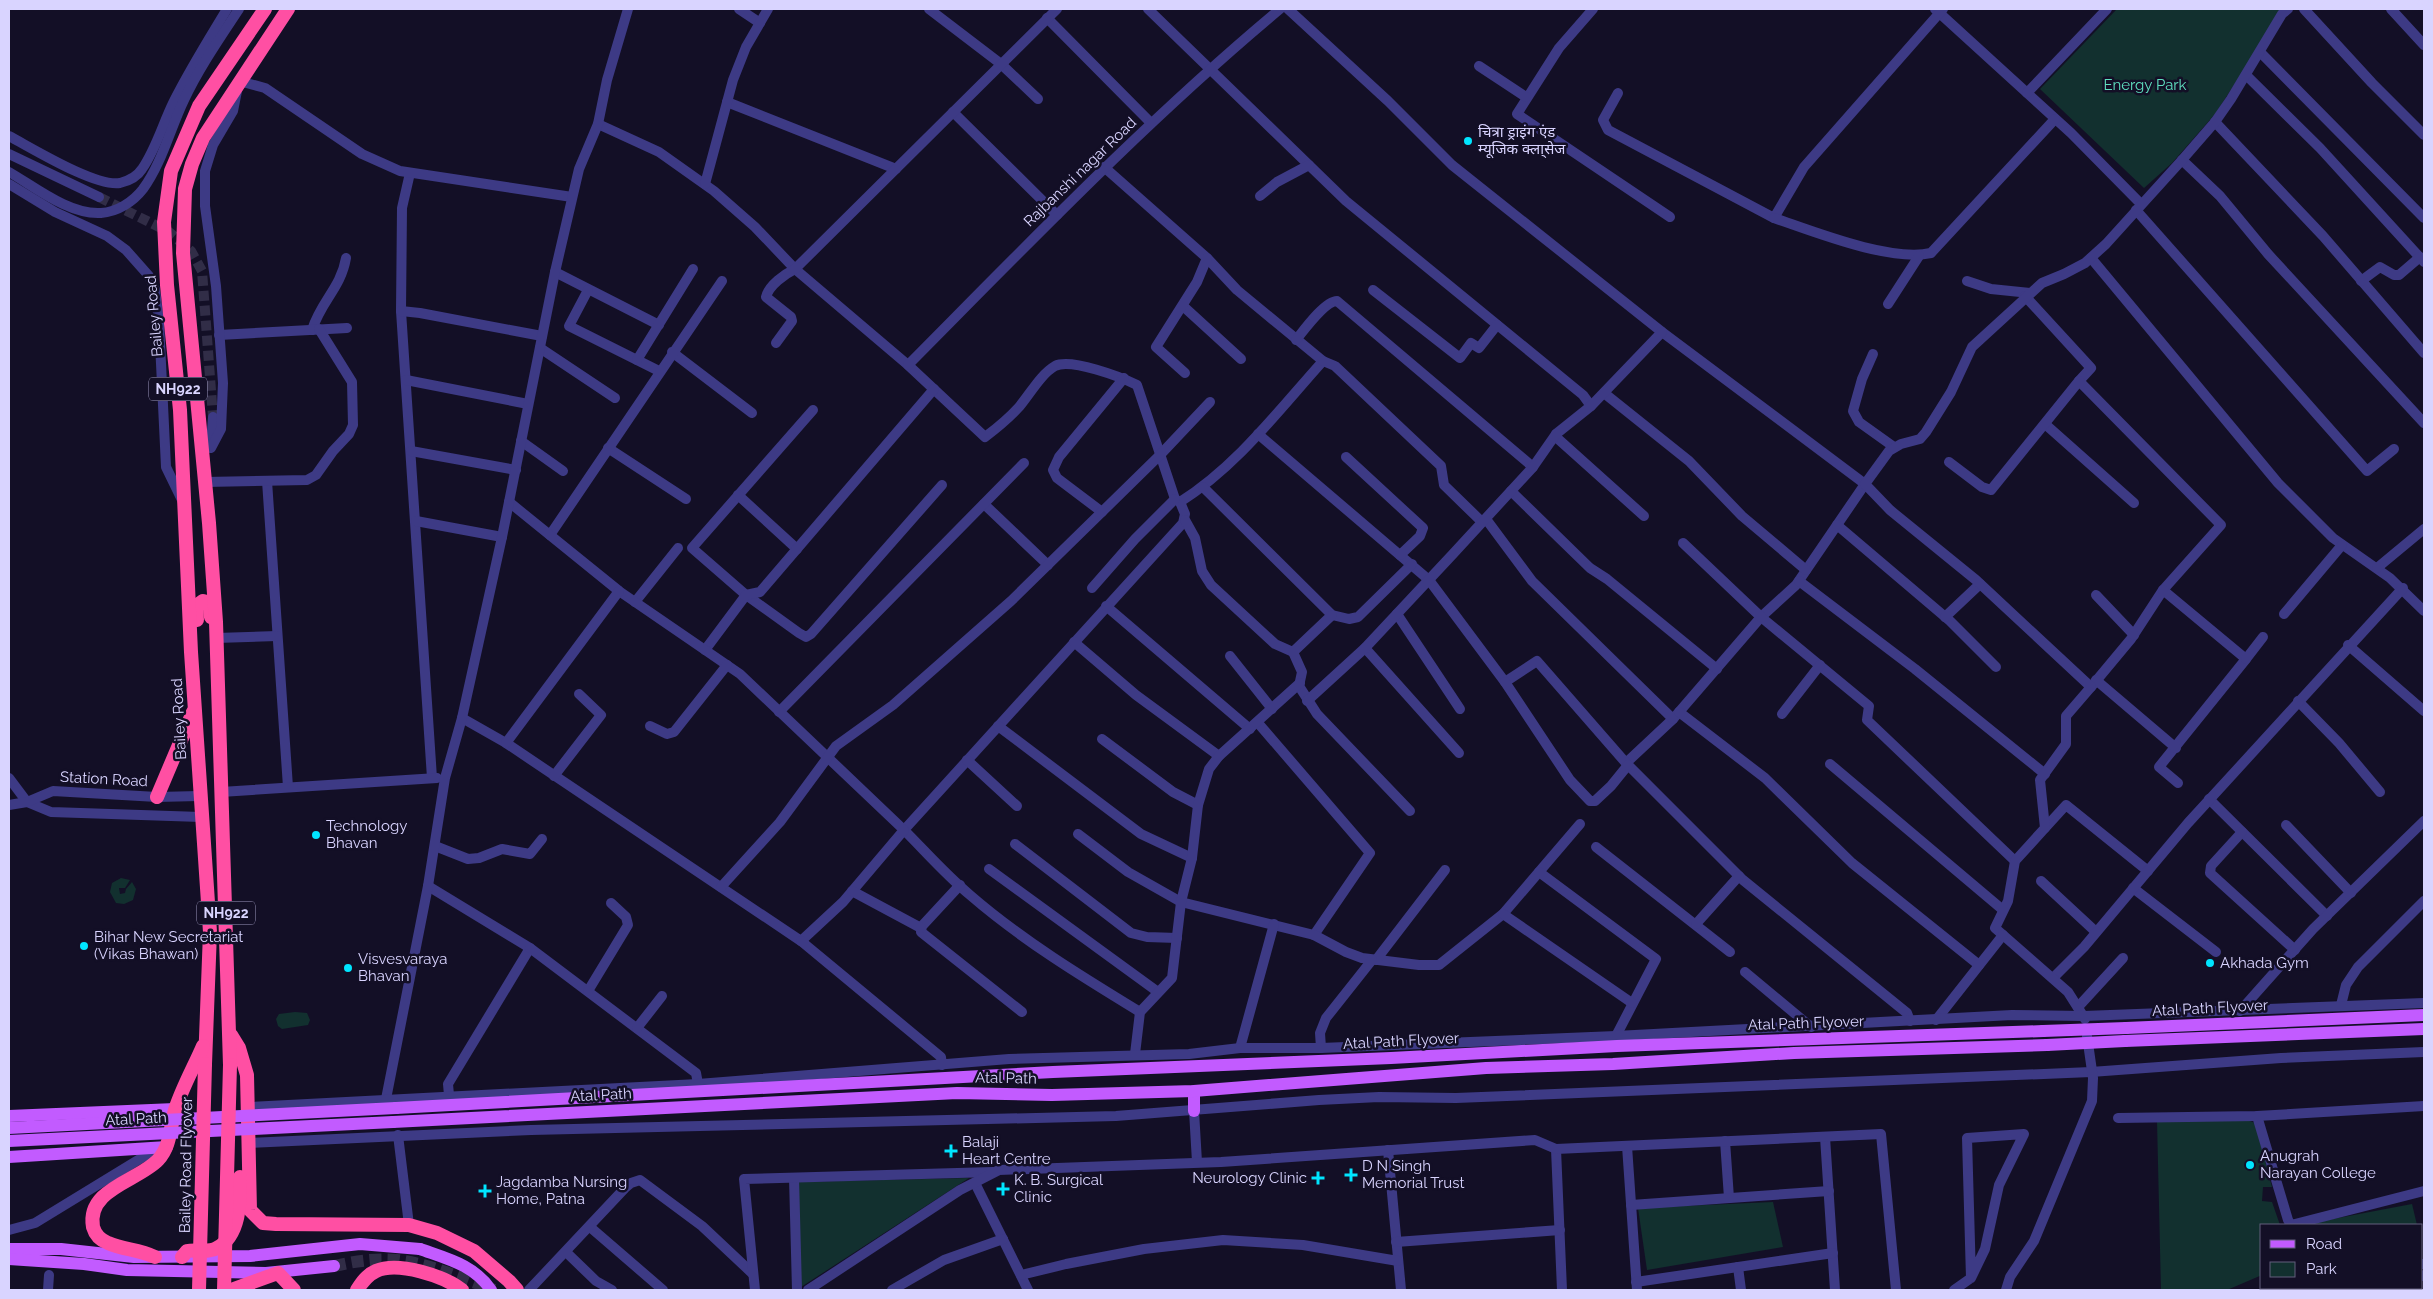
<svg xmlns="http://www.w3.org/2000/svg" width="2433" height="1299" font-family="Raleway,'Noto Sans Devanagari',sans-serif">
  <style>
    .green { fill: #12302f }
    .lines { fill: none; stroke-linecap: round; stroke-linejoin: round }
    .minor-tunnel { stroke: #312d47; stroke-width: 10; stroke-dasharray: 10 5; stroke-linecap: butt }
    .major-tunnel { stroke: #312d47; stroke-width: 12; stroke-dasharray: 12 6; stroke-linecap: butt }
    .minor { stroke: #3d3a85; stroke-width: 10 }
    .major { stroke: #c25bff; stroke-width: 12 }
    .highway { stroke: #ff4fa3; stroke-width: 14 }
    .minor-bridge { stroke: #3d3a85; stroke-width: 10 }
    .major-bridge { stroke: #c25bff; stroke-width: 12 }
    .highway-bridge { stroke: #ff4fa3; stroke-width: 14 }
    .poi-dot { fill: #00e5ff; stroke: #130f26; stroke-width: 2 }
    .labels { text-anchor: middle; stroke-width: 5; stroke-linejoin: round; paint-order: stroke }
    .shield { fill: #130f26; stroke: #9e99be; stroke-width: 1 }
    .shield-label { font-size: 14px; font-weight: bold; fill: #d9d4ff }
    .park-label { font-size: 15px; fill: #5fe0c0; stroke: #130f26 }
    .poi-label { font-size: 15px; fill: #d9d4ff; stroke: #130f26; text-anchor: start }
    .street-label { font-size: 15px; fill: #d9d4ff; stroke: #130f26 }
  </style>
  <rect width="100%" height="100%" fill="#130f26"/>
  <g class="green">
    <polygon points="2117,9 2284,9 2215,114 2172,163 2144,188 2040,89"/>
    <polygon points="121,878 130,880 125,888 119,888 120,894 125,893 126,889 132,882 136,889 133,900 124,904 116,903 110,892 112,883"/>
    <polygon points="295,1012 307,1013 310,1020 308,1025 282,1029 278,1026 276,1019 279,1014"/>
    <polygon points="2247,1120 2255,1123 2272,1187 2263,1187 2262,1201 2272,1202 2280,1225 2262,1225 2262,1275 2227,1290 2161,1290 2157,1121"/>
    <polygon points="969,1178 801,1287 798,1182"/>
    <polygon points="1773,1202 1783,1247 1647,1270 1638,1208"/>
    <polygon points="2412,1204 2417,1225 2301,1225"/>
  </g>
  <g class="lines">
    <polyline class="minor-tunnel" points="99,197 169,232 191,251 202,271 213,417"/>
    <path class="major-tunnel" d="M334 1266C356 1261 382 1257 404 1261 435 1266 464 1279 494 1290"/>
    <g class="minor">
      <polyline points="739,9 760,23"/>
      <polyline points="929,9 1001,64 1038,99"/>
      <polyline points="1148,9 1346,201 1583,395 1591,406"/>
      <polyline points="1288,9 1388,101 1452,165 1662,332 1865,484 1796,585 1761,617 1673,719 1626,763"/>
      <polyline points="1593,9 1559,48 1517,114 1670,217"/>
      <polyline points="1935,9 2071,133 2141,204"/>
      <polyline points="2304,9 2372,83 2424,135"/>
      <polyline points="2391,9 2424,45"/>
      <polyline points="1047,18 1151,123"/>
      <polyline points="2260,52 2424,218"/>
      <polyline points="1479,66 1526,97"/>
      <polyline points="2246,75 2320,148 2424,262"/>
      <polyline points="1618,93 1603,120 1608,130 1774,218 1804,167 1943,9"/>
      <polyline points="2027,93 2107,9"/>
      <polyline points="727,102 896,169"/>
      <polyline points="953,112 1057,215"/>
      <polyline points="2215,122 2323,236 2424,353"/>
      <path d="M598 124 659 152 714 191 755 227 795 269 908 365 985 437C997 428 1009 418 1019 407 1030 394 1041 374 1055 366 1071 358 1121 377 1137 385L1175 499 1180 502"/>
      <path d="M9 136C32 148 95 187 120 183 128 181 137 177 142 169 156 149 163 123 174 101 190 69 209 39 227 9"/>
      <polyline points="9,154 99,197"/>
      <polyline points="2182,160 2220,196 2268,254 2424,423"/>
      <path d="M1104 167 1207 258 1237 290 1323 361C1278 411 1237 466 1180 502L1185 514 1183 523 904 830C926 852 946 875 970 895 1022 940 1081 976 1140 1012"/>
      <polyline points="410,173 402,208 401,311 432,778"/>
      <polyline points="9,184 55,212 107,236 126,250 149,276 155,290 159,322 166,467 183,502"/>
      <polyline points="705,184 733,80 746,47 768,9"/>
      <polyline points="1260,196 1277,182 1309,165"/>
      <polyline points="2136,210 2367,471 2394,449"/>
      <path d="M1774 218C1815 232 1890 262 1931 253L2055 119"/>
      <polyline points="2091,258 2278,483 2333,538 2390,578 2424,611"/>
      <polyline points="555,272 659,325"/>
      <polyline points="1967,281 1991,289 2030,293"/>
      <polyline points="2361,281 2380,267 2394,275 2399,275 2420,257"/>
      <polyline points="588,290 569,326 659,371"/>
      <polyline points="1373,290 1460,358 1471,343 1479,348 1497,325"/>
      <polyline points="2025,296 2091,368 2079,381"/>
      <polyline points="1888,304 1919,256"/>
      <polyline points="1183,306 1241,359"/>
      <polyline points="401,311 420,313 542,336"/>
      <path d="M312 330C321 301 341 288 346 258"/>
      <polyline points="219,335 347,328"/>
      <path d="M1296 340C1304 330 1325 301 1337 301L1533 467"/>
      <path d="M776 343 792 321 791 317 766 297C769 285 785 274 795 269L1057 9"/>
      <polyline points="540,348 615,398"/>
      <polyline points="672,352 752,413"/>
      <polyline points="1873,354 1862,379 1853,411 1859,422 1894,447"/>
      <polyline points="637,360 693,269"/>
      <polyline points="1323,361 1335,366 1441,466 1444,485 1482,522"/>
      <path d="M908 365C1029 243 1148 119 1280 9"/>
      <polyline points="1185,373 1156,347 1197,282 1207,258"/>
      <polyline points="406,380 528,404"/>
      <polyline points="1604,393 1689,461 1742,516 1806,570"/>
      <polyline points="813,410 692,548 746,595 799,633 806,637 811,634 942,485"/>
      <polyline points="2045,424 2134,503"/>
      <polyline points="1258,434 1429,580 1505,682 1537,661 1626,763 1743,880 1907,1013 1910,1021"/>
      <polyline points="1556,434 1557,438 1644,516"/>
      <polyline points="521,441 563,471"/>
      <polyline points="211,444 213,417"/>
      <polyline points="211,448 221,429 223,383 216,286 205,206 205,171 213,145 233,111 239,81 265,88 362,154 400,171 572,197"/>
      <polyline points="608,448 686,499"/>
      <polyline points="411,451 516,470"/>
      <polyline points="1346,457 1423,528 1420,536 1400,555"/>
      <polyline points="1949,462 1982,487 1991,490 2079,381 2221,525 2163,590 2131,639 2091,687"/>
      <polyline points="267,481 288,787"/>
      <polyline points="205,482 307,480 316,475 333,451 349,434 353,425 352,382 319,329"/>
      <polyline points="1203,487 1332,615 1349,619 1358,617 1412,564"/>
      <polyline points="1511,491 1590,568 1607,579 1717,669"/>
      <polyline points="738,495 797,549"/>
      <polyline points="984,504 1048,565"/>
      <polyline points="1102,512 1057,478 1053,470 1059,457 1124,378"/>
      <polyline points="1486,519 1532,581 1673,719"/>
      <polyline points="1185,520 1195,538 1202,571 1211,585 1275,644 1293,652"/>
      <polyline points="416,521 502,537"/>
      <polyline points="1837,525 1950,621 1996,667"/>
      <polyline points="550,535 722,281"/>
      <polyline points="1683,543 1761,617 1869,706 1867,720 2015,861"/>
      <polyline points="2377,568 2424,529"/>
      <polyline points="1799,581 1915,669 2045,774"/>
      <polyline points="1092,588 1135,539 1175,499"/>
      <polyline points="2163,590 2246,659 2159,767 2178,783"/>
      <polyline points="2096,595 2134,635"/>
      <polyline points="635,602 678,548"/>
      <polyline points="1106,606 1250,729"/>
      <polyline points="1397,614 1460,709"/>
      <polyline points="2284,614 2342,545"/>
      <polyline points="1332,615 1293,652 1302,672 1299,686 1317,714 1410,811"/>
      <polyline points="1945,617 1980,584"/>
      <polyline points="216,638 277,636"/>
      <polyline points="1074,642 1136,695 1219,756"/>
      <polyline points="2348,645 2424,711"/>
      <polyline points="1365,648 1459,753"/>
      <polyline points="705,650 746,595 760,592 934,389"/>
      <polyline points="1230,656 1272,709"/>
      <polyline points="2246,659 2263,637"/>
      <polyline points="2096,680 2176,748"/>
      <polyline points="1505,682 1570,780 1590,801 1595,801 1611,786 1628,765"/>
      <polyline points="1307,701 1365,648 1452,555 1533,467 1556,434 1591,406 1662,332"/>
      <polyline points="2298,701 2339,743 2380,792"/>
      <polyline points="779,712 1024,463"/>
      <polyline points="1679,712 1765,778 1852,863 1979,965"/>
      <polyline points="1782,714 1820,665"/>
      <polyline points="462,718 506,743 801,941 843,902 904,830 740,674 619,591 509,502"/>
      <polyline points="1258,723 1370,853 1314,935"/>
      <polyline points="650,726 667,734 674,732 727,665"/>
      <polyline points="998,726 1141,834 1192,858"/>
      <polyline points="1102,739 1173,792 1198,805"/>
      <polyline points="506,743 619,591"/>
      <polyline points="967,760 1017,806"/>
      <polyline points="1830,764 2003,910"/>
      <polyline points="554,776 601,715 579,694"/>
      <polyline points="9,778 27,802 51,812 201,817"/>
      <polyline points="221,792 437,778"/>
      <polyline points="2209,799 2327,916"/>
      <polyline points="9,805 27,802 53,791 157,797 199,796"/>
      <polyline points="2286,825 2351,893"/>
      <polyline points="2045,828 2066,805 2148,871"/>
      <polyline points="2242,832 2211,866 2210,873 2295,950"/>
      <polyline points="1078,834 1128,872 1181,902 1314,935 1346,952 1362,958 1419,965 1439,965 1503,914 1580,824"/>
      <polyline points="1015,844 1131,933 1147,937 1177,938"/>
      <polyline points="435,846 468,859 479,858 502,849 530,854 542,839"/>
      <polyline points="1596,847 1730,952"/>
      <polyline points="989,869 1158,992"/>
      <polyline points="1539,872 1656,959 1616,1036"/>
      <polyline points="2041,881 2096,932"/>
      <polyline points="960,885 922,926 921,932 1022,1012"/>
      <polyline points="428,886 530,948 448,1084 449,1095"/>
      <polyline points="721,887 780,822 836,746 893,705 1011,601 1160,455 1210,402"/>
      <polyline points="2133,888 2216,952"/>
      <polyline points="852,891 921,928"/>
      <polyline points="1503,914 1632,1003"/>
      <polyline points="1696,924 1739,876"/>
      <polyline points="801,941 941,1057 942,1065"/>
      <polyline points="530,948 696,1073 698,1084"/>
      <polyline points="1376,960 1445,870"/>
      <polyline points="1745,972 1811,1027"/>
      <polyline points="2053,978 2084,947 2188,823 2403,588"/>
      <polyline points="588,991 628,925 626,917 611,903"/>
      <polyline points="2341,1005 2346,985 2358,967 2424,901"/>
      <polyline points="2078,1007 2123,958"/>
      <polyline points="2240,1011 2313,929 2424,821"/>
      <polyline points="2085,1019 2068,992 1995,928 2008,901 2015,861 2045,828 2040,780 2066,744 2066,716 2091,687 1976,580 1890,510 1865,484 1889,451 1901,444 1920,439 1926,432 1951,392 1972,347 2042,283 2064,274 2085,263 2106,244 2182,160 2215,122 2231,99 2282,14 2288,9"/>
      <polyline points="1936,1020 2003,935"/>
      <polyline points="637,1028 662,996"/>
      <polyline points="1240,1048 1274,924"/>
      <polyline points="1321,1048 1320,1033 1326,1018 1372,960"/>
      <polyline points="1135,1054 1140,1012 1172,978 1181,902 1192,858 1198,805 1209,769 1219,756 1300,683"/>
      <polyline points="386,1099 428,886 445,778 462,718 502,537 555,272 579,169 598,124 607,80 628,9"/>
      <polyline points="249,1107 698,1084 1009,1059 1189,1054 1240,1048 1321,1048 1616,1036 2012,1015 2084,1016 2424,1003"/>
      <polyline points="1194,1111 1197,1162"/>
      <polyline points="2257,1116 2288,1220 2291,1225"/>
      <polyline points="2118,1118 2257,1116 2424,1106"/>
      <polyline points="398,1135 409,1225"/>
      <polyline points="1825,1137 1835,1290"/>
      <polyline points="1725,1141 1729,1198"/>
      <polyline points="249,1143 531,1130 1116,1116 1319,1100 1379,1097 1456,1098 2091,1072 2281,1058 2424,1052"/>
      <polyline points="1627,1146 1637,1290"/>
      <polyline points="1556,1149 1562,1290"/>
      <polyline points="1388,1150 1401,1290"/>
      <polyline points="794,1178 797,1290"/>
      <polyline points="975,1183 1028,1290"/>
      <polyline points="1631,1205 1829,1191"/>
      <polyline points="2291,1225 2424,1191"/>
      <polyline points="590,1227 663,1290"/>
      <polyline points="9,1230 35,1223 143,1157 162,1154"/>
      <polyline points="1396,1242 1560,1230"/>
      <polyline points="566,1252 596,1281 612,1290"/>
      <polyline points="2422,1264 2424,1264"/>
      <polyline points="1738,1267 1741,1290"/>
      <polyline points="1021,1275 1066,1264 1144,1249 1223,1240 1303,1245 1398,1261"/>
      <polyline points="2422,1276 2424,1275"/>
      <polyline points="1636,1282 1833,1253"/>
      <polyline points="2308,1288 2309,1290"/>
      <polyline points="48,1290 49,1275"/>
      <polyline points="529,1290 625,1188 631,1183 640,1180 702,1226 753,1274"/>
      <polyline points="755,1290 744,1179 993,1172"/>
      <polyline points="808,1290 960,1190 999,1170 1221,1162 1535,1140 1556,1149 1881,1134 1896,1290"/>
      <polyline points="892,1290 944,1260 1003,1239"/>
      <polyline points="1954,1290 1971,1278 1985,1249 1999,1185 2024,1134 1967,1138 1971,1278"/>
      <polyline points="2006,1290 2010,1277 2034,1241 2092,1101 2093,1078 2087,1036"/>
      <polyline points="2349,1290 2356,1288"/>
      <polyline points="2383,1290 2390,1288"/>
    </g>
    <g class="major">
      <polyline points="2126,1028 2424,1015"/>
      <polyline points="2125,1041 2424,1029"/>
      <polyline points="396,1108 1053,1072 1391,1058 1617,1046 2043,1031"/>
      <polyline points="1194,1111 1194,1091"/>
      <polyline points="9,1116 175,1109"/>
      <polyline points="393,1122 957,1093 1052,1095 1194,1091 1486,1068 1613,1064 1794,1053 2047,1045"/>
      <polyline points="9,1157 167,1147"/>
      <polyline points="9,1249 61,1249 134,1257 250,1256 360,1244 420,1249"/>
      <polyline points="9,1259 84,1264 127,1270 266,1273 334,1266"/>
    </g>
    <g class="highway">
      <polyline points="197,620 196,606 203,601 207,602 210,606 211,617"/>
      <polyline points="157,797 193,712"/>
      <polyline points="231,1035 239,1048 247,1075 250,1210 263,1223 276,1224 409,1225 437,1233 474,1251 509,1281 517,1290"/>
      <polyline points="205,1064 210,932 191,652 180,410 167,285 164,222 171,171 199,106 265,9"/>
      <polyline points="230,1065 216,622 209,523 183,253 185,189 192,164 203,138 288,9"/>
      <path d="M155 1257C138 1249 124 1250 108 1243 100 1240 95 1234 93 1227 86 1189 138 1181 158 1160 171 1146 170 1127 175 1110 182 1088 194 1067 203 1046"/>
      <path d="M182 1257 187 1251C196 1249 209 1253 217 1248 241 1235 240 1200 240 1177"/>
      <polyline points="231,1290 278,1273 294,1290"/>
      <path d="M357 1290C362 1282 367 1275 376 1271 398 1261 444 1276 462 1290"/>
    </g>
    <path class="minor-bridge" d="M9 172C35 187 69 215 101 213 117 212 133 202 143 189 162 163 170 129 184 100 199 68 220 38 239 9"/>
    <g class="major-bridge">
      <polyline points="2043,1031 2126,1028"/>
      <polyline points="2047,1045 2125,1041"/>
      <polyline points="9,1128 396,1108"/>
      <polyline points="9,1141 393,1122"/>
      <path d="M420 1249C448 1259 474 1265 491 1290"/>
    </g>
    <g class="highway-bridge">
      <polyline points="199,1290 205,1064"/>
      <polyline points="224,1290 230,1065"/>
    </g>
  </g>
  <g class="poi-dot">
    <circle cx="1468" cy="141" r="5"/>
    <circle cx="316" cy="835" r="5"/>
    <circle cx="84" cy="946" r="5"/>
    <circle cx="2210" cy="963" r="5"/>
    <circle cx="348" cy="968" r="5"/>
    <path d="M948.5 1143.5h5v5h5v5h-5v5h-5v-5h-5v-5h5z"/>
    <circle cx="2250" cy="1165" r="5"/>
    <path d="M1348.5 1167.5h5v5h5v5h-5v5h-5v-5h-5v-5h5z"/>
    <path d="M1315.5 1170.5h5v5h5v5h-5v5h-5v-5h-5v-5h5z"/>
    <path d="M1000.5 1181.5h5v5h5v5h-5v5h-5v-5h-5v-5h5z"/>
    <path d="M482.5 1183.5h5v5h5v5h-5v5h-5v-5h-5v-5h5z"/>
  </g>
  <g class="labels">
    <g class="shield">
      <rect x="149" y="377.5" width="58" height="23" rx="4"/>
      <rect x="197" y="901.5" width="58" height="23" rx="4"/>
    </g>
    <g class="shield-label">
      <text x="178" y="394">NH922</text>
      <text x="226" y="918">NH922</text>
    </g>
    <g class="park-label">
      <text x="2145" y="90">Energy Park</text>
    </g>
    <g class="poi-label">
      <text x="1478" y="137">चित्रा ड्राइंग एंड<tspan x="1478" dy="17">म्यूजिक क्ला्सेज</tspan></text>
      <text x="326" y="831">Technology<tspan x="326" dy="17">Bhavan</tspan></text>
      <text x="94" y="942">Bihar New Secretariat<tspan x="94" dy="17">(Vikas Bhawan)</tspan></text>
      <text x="358" y="964">Visvesvaraya<tspan x="358" dy="17">Bhavan</tspan></text>
      <text x="2220" y="968">Akhada Gym</text>
      <text x="962" y="1147">Balaji<tspan x="962" dy="17">Heart Centre</tspan></text>
      <text x="2260" y="1161">Anugrah<tspan x="2260" dy="17">Narayan College</tspan></text>
      <text x="1362" y="1171">D N Singh<tspan x="1362" dy="17">Memorial Trust</tspan></text>
      <text x="1307" y="1183" text-anchor="end">Neurology Clinic</text>
      <text x="1014" y="1185">K. B. Surgical<tspan x="1014" dy="17">Clinic</tspan></text>
      <text x="496" y="1187">Jagdamba Nursing<tspan x="496" dy="17">Home, Patna</tspan></text>
    </g>
    <g class="street-label">
      <text transform="translate(1080 172) rotate(-44)" y="5">Rajbanshi nagar Road</text>
      <text transform="translate(154 316) rotate(-95)" y="5">Bailey Road</text>
      <text transform="translate(179 719) rotate(-93)" y="5">Bailey Road</text>
      <text transform="translate(104 779) rotate(3)" y="5">Station Road</text>
      <text transform="translate(2210 1008) rotate(-3)" y="5">Atal Path Flyover</text>
      <text transform="translate(1806 1023) rotate(-2)" y="5">Atal Path Flyover</text>
      <text transform="translate(1401 1041) rotate(-3)" y="5">Atal Path Flyover</text>
      <text transform="translate(1006 1078) rotate(1)" y="5">Atal Path</text>
      <text transform="translate(601 1095) rotate(-3)" y="5">Atal Path</text>
      <text transform="translate(136 1119) rotate(-3)" y="5">Atal Path</text>
      <text transform="translate(186 1165) rotate(-89)" y="5">Bailey Road Flyover</text>
    </g>
  </g>
  <rect width="2433" height="1299" fill="none" stroke="#d9d4ff" stroke-width="20"/>
  <rect x="2260" y="1224" width="162" height="65" fill="#130f26" stroke="#625e7d"/>
  <rect x="2270" y="1240" width="25" height="8" fill="#c25bff" stroke="#625e7d"/>
  <text x="2306" y="1249" font-size="15" fill="#d9d4ff">Road</text>
  <rect x="2270" y="1262" width="25" height="15" fill="#12302f" stroke="#625e7d"/>
  <text x="2306" y="1274" font-size="15" fill="#d9d4ff">Park</text>
</svg>
